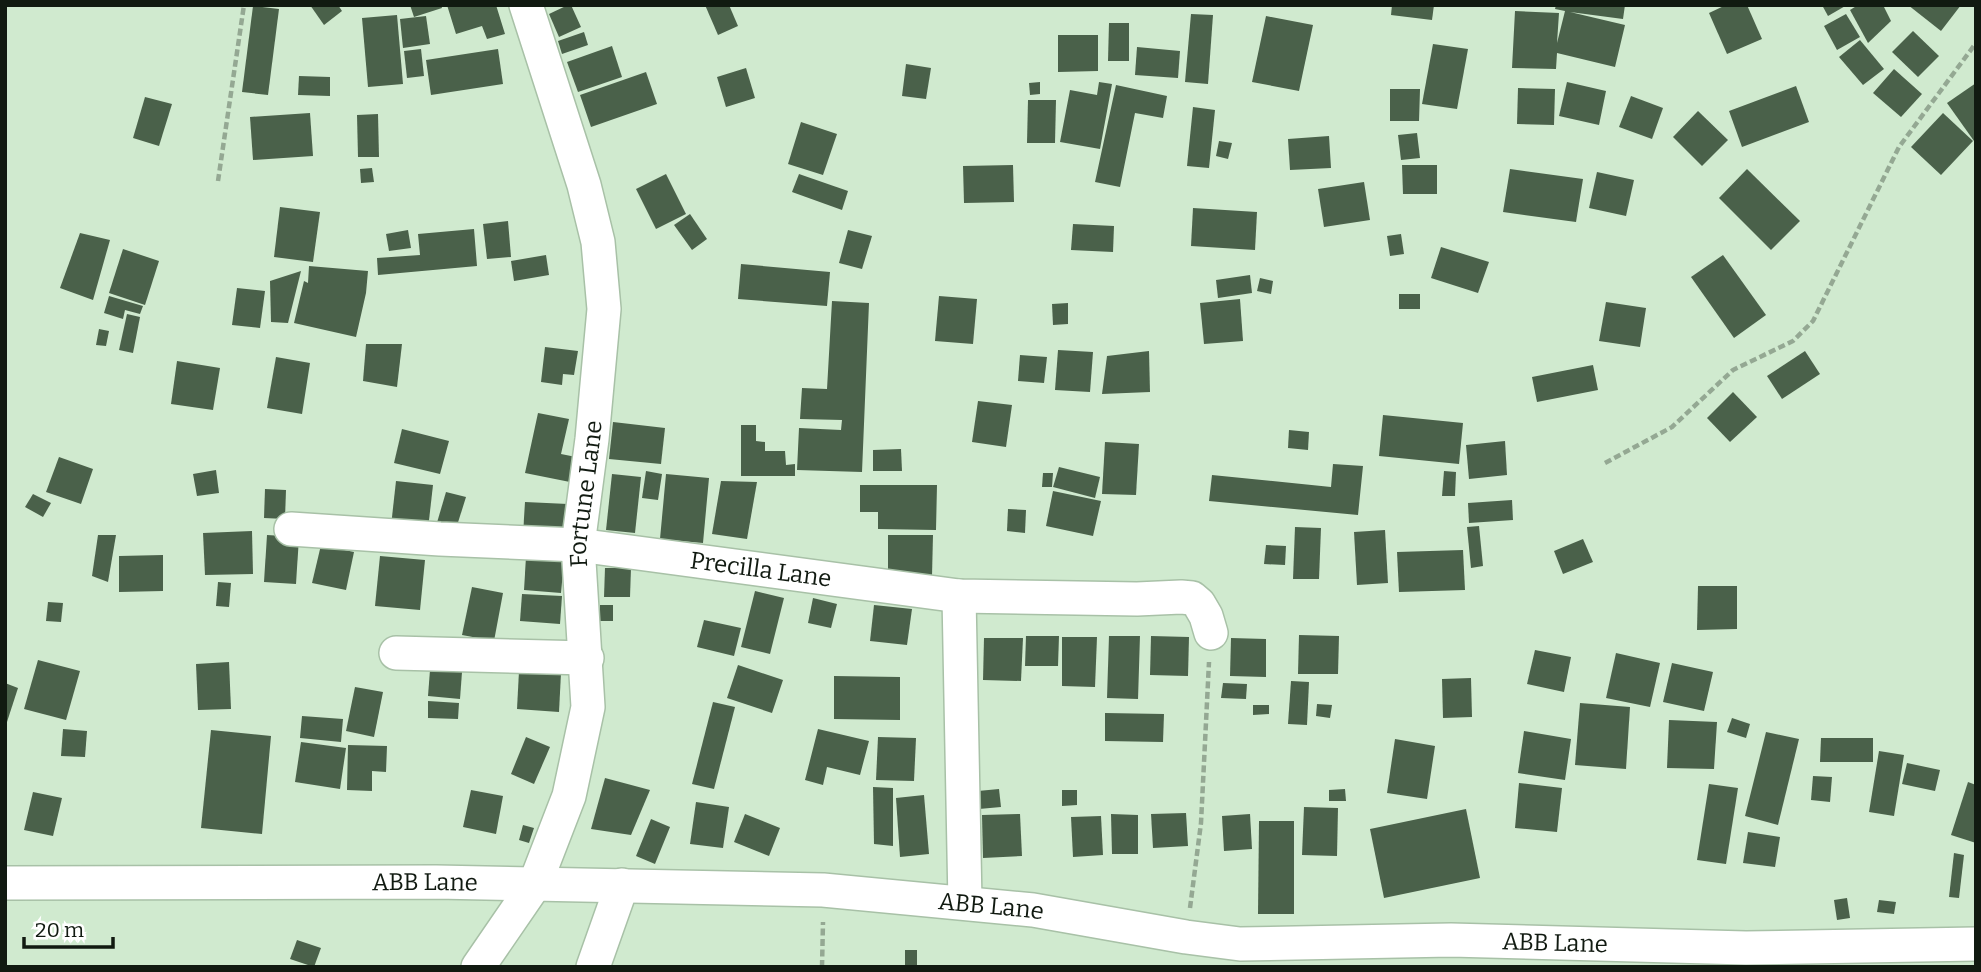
<svg xmlns="http://www.w3.org/2000/svg" width="1981" height="972" font-family="Bitter,serif">
  <style>
    .building { fill: #4a614a }
    .lines { fill: none; stroke-linecap: round; stroke-linejoin: round }
    .street-casing { stroke: #a8c1a7; stroke-width: 36 }
    .path { stroke: #94a893; stroke-width: 4.5; stroke-dasharray: 7 3.5; stroke-linecap: butt }
    .street { stroke: #fff; stroke-width: 33 }
    .labels { text-anchor: middle; stroke-width: 7; stroke-linejoin: round; paint-order: stroke }
    .street-label { font-size: 24px; fill: #111a11; stroke: #fff }
  </style>
  <rect width="100%" height="100%" fill="#d0eacf"/>
  <g class="building">
    <polygon points="310,5 338,5 342,11 324,25"/>
    <polygon points="410,5 441,5 442,8 414,17"/>
    <polygon points="447,5 496,5 505,34 487,39 482,26 456,34"/>
    <polygon points="568,5 571,5 581,27 559,37 549,14"/>
    <polygon points="705,5 729,5 738,26 718,35"/>
    <polygon points="1392,5 1434,5 1432,20 1391,15"/>
    <polygon points="1556,5 1625,5 1623,19 1570,12 1625,25 1615,67 1557,53 1556,69 1512,68 1515,11 1559,13 1557,43 1565,11 1555,9"/>
    <polygon points="1726,5 1747,5 1762,39 1727,54 1709,13"/>
    <polygon points="1822,5 1847,5 1828,16"/>
    <polygon points="1858,5 1883,5 1891,21 1868,43 1850,10"/>
    <polygon points="1908,5 1961,5 1941,31"/>
    <polygon points="253,6 279,9 268,95 242,92"/>
    <polygon points="1191,14 1213,15 1208,84 1185,82"/>
    <polygon points="1846,14 1860,37 1837,50 1824,26"/>
    <polygon points="397,15 403,84 368,87 362,18"/>
    <polygon points="426,16 430,44 403,48 400,19"/>
    <polygon points="1266,16 1313,25 1299,91 1252,82"/>
    <polygon points="1109,23 1129,23 1129,61 1108,61"/>
    <polygon points="1913,31 1939,56 1918,77 1892,52"/>
    <polygon points="584,32 588,45 562,54 558,41"/>
    <polygon points="1058,35 1098,35 1098,71 1058,72"/>
    <polygon points="1860,40 1884,69 1863,85 1839,57"/>
    <polygon points="1433,44 1468,49 1457,109 1422,104"/>
    <polygon points="612,46 622,77 578,92 567,62"/>
    <polygon points="1137,47 1180,51 1178,78 1135,75"/>
    <polygon points="421,49 424,76 407,78 404,51"/>
    <polygon points="498,49 503,84 431,95 426,60"/>
    <polygon points="906,64 931,68 926,99 902,96"/>
    <polygon points="746,68 755,98 726,107 717,77"/>
    <polygon points="1894,69 1922,94 1901,117 1873,93"/>
    <polygon points="646,72 657,104 591,127 580,95"/>
    <polygon points="299,76 330,77 330,96 298,95"/>
    <polygon points="1040,82 1040,94 1030,95 1029,83"/>
    <polygon points="1099,82 1112,84 1100,149 1060,142 1070,90 1097,95"/>
    <polygon points="1567,82 1606,91 1599,125 1559,116"/>
    <polygon points="1976,83 1976,140 1974,141 1947,103"/>
    <polygon points="1116,85 1167,96 1163,118 1135,113 1120,187 1095,182"/>
    <polygon points="1796,86 1809,122 1742,147 1729,111"/>
    <polygon points="1518,88 1555,89 1554,125 1517,124"/>
    <polygon points="1390,89 1420,89 1419,121 1390,121"/>
    <polygon points="1631,96 1663,108 1652,139 1619,127"/>
    <polygon points="145,97 172,104 159,146 133,138"/>
    <polygon points="1028,100 1056,100 1055,143 1027,143"/>
    <polygon points="1193,107 1215,110 1209,168 1187,166"/>
    <polygon points="1698,111 1728,140 1702,166 1673,137"/>
    <polygon points="310,113 313,156 253,160 250,117"/>
    <polygon points="1943,113 1973,141 1941,175 1911,147"/>
    <polygon points="378,114 379,157 358,157 357,115"/>
    <polygon points="801,122 837,134 823,175 788,164"/>
    <polygon points="1417,133 1420,158 1401,160 1398,135"/>
    <polygon points="1329,136 1331,168 1290,170 1288,139"/>
    <polygon points="1219,141 1232,143 1228,159 1216,156"/>
    <polygon points="1013,165 1014,202 964,203 963,166"/>
    <polygon points="1402,165 1437,165 1437,194 1403,194"/>
    <polygon points="372,168 374,182 361,183 360,169"/>
    <polygon points="1510,169 1583,179 1576,222 1503,212"/>
    <polygon points="1747,169 1800,221 1771,250 1719,198"/>
    <polygon points="1597,172 1634,180 1626,216 1589,208"/>
    <polygon points="666,174 686,214 656,229 636,189"/>
    <polygon points="799,174 848,191 842,210 792,192"/>
    <polygon points="1364,182 1370,220 1324,227 1318,189"/>
    <polygon points="280,207 320,212 313,262 274,257"/>
    <polygon points="1193,208 1257,212 1255,250 1191,246"/>
    <polygon points="690,214 707,239 692,250 674,225"/>
    <polygon points="508,221 511,257 487,259 483,224"/>
    <polygon points="1073,224 1114,226 1113,252 1071,250"/>
    <polygon points="474,229 477,266 378,275 377,258 420,255 418,234"/>
    <polygon points="408,230 411,248 389,251 386,234"/>
    <polygon points="848,230 872,236 862,269 839,263"/>
    <polygon points="80,233 110,240 93,300 60,288"/>
    <polygon points="1401,234 1404,254 1390,256 1387,236"/>
    <polygon points="1441,247 1489,262 1478,293 1431,278"/>
    <polygon points="123,249 159,261 145,305 109,293"/>
    <polygon points="546,255 549,275 514,281 511,261"/>
    <polygon points="1723,255 1766,315 1734,338 1691,277"/>
    <polygon points="741,264 830,272 827,306 738,299"/>
    <polygon points="309,266 368,271 366,293 356,337 294,323 304,281 308,283"/>
    <polygon points="301,271 288,323 271,322 270,281"/>
    <polygon points="1250,275 1252,293 1218,298 1216,280"/>
    <polygon points="1260,278 1273,281 1271,294 1257,291"/>
    <polygon points="237,288 265,291 260,328 232,325"/>
    <rect x="1399" y="294" width="21" height="15"/>
    <polygon points="109,296 143,306 140,314 125,310 123,319 104,313"/>
    <polygon points="939,296 977,299 973,344 935,341"/>
    <polygon points="1240,299 1243,341 1204,344 1200,303"/>
    <polygon points="832,301 869,303 862,472 797,470 799,428 841,430 842,420 800,419 802,388 827,389"/>
    <polygon points="1606,302 1646,308 1640,347 1599,341"/>
    <polygon points="1068,303 1068,324 1053,325 1052,304"/>
    <polygon points="127,314 140,317 133,353 119,350"/>
    <polygon points="99,329 109,331 106,346 96,345"/>
    <polygon points="366,344 402,344 397,387 363,381"/>
    <polygon points="545,347 578,351 574,375 563,374 562,385 541,382"/>
    <polygon points="1058,350 1093,352 1090,392 1055,390"/>
    <polygon points="1149,351 1150,392 1102,394 1107,356"/>
    <polygon points="1805,351 1820,374 1782,399 1767,376"/>
    <polygon points="1020,355 1047,357 1044,383 1018,381"/>
    <polygon points="276,357 310,363 302,414 267,408"/>
    <polygon points="177,361 220,368 213,410 171,404"/>
    <polygon points="1593,365 1598,390 1537,402 1532,377"/>
    <polygon points="1733,392 1757,417 1730,442 1707,418"/>
    <polygon points="978,401 1012,405 1006,447 972,442"/>
    <polygon points="538,413 569,419 561,454 576,457 570,482 525,473"/>
    <polygon points="1383,415 1463,423 1459,464 1379,456"/>
    <polygon points="613,422 665,428 661,464 609,459"/>
    <polygon points="741,425 756,425 756,441 765,442 765,451 785,451 786,465 795,464 795,476 741,476"/>
    <polygon points="402,429 449,441 440,474 394,463"/>
    <polygon points="1289,430 1309,432 1308,450 1288,448"/>
    <polygon points="1505,441 1507,475 1469,479 1466,445"/>
    <polygon points="1105,442 1139,444 1136,495 1102,494"/>
    <polygon points="901,449 902,471 873,471 873,450"/>
    <polygon points="59,457 93,469 81,504 46,492"/>
    <polygon points="1333,464 1363,466 1358,515 1209,501 1212,475 1331,487"/>
    <polygon points="1059,467 1100,477 1095,498 1053,487"/>
    <polygon points="216,470 219,493 197,496 193,474"/>
    <polygon points="646,471 662,474 658,500 642,498"/>
    <polygon points="1444,471 1456,472 1455,496 1442,496"/>
    <polygon points="1043,473 1053,473 1052,487 1042,487"/>
    <polygon points="612,474 641,477 635,533 606,530"/>
    <polygon points="666,474 709,478 703,543 660,539"/>
    <polygon points="396,481 433,485 428,529 391,526"/>
    <polygon points="721,481 757,482 747,539 712,534"/>
    <polygon points="860,485 937,485 936,530 878,529 878,512 860,512"/>
    <polygon points="265,489 286,490 285,519 264,518"/>
    <polygon points="1053,491 1101,501 1093,536 1046,526"/>
    <polygon points="446,492 466,497 455,532 436,526"/>
    <polygon points="33,494 51,503 43,517 25,507"/>
    <polygon points="1512,500 1513,520 1469,523 1468,503"/>
    <polygon points="525,502 568,504 566,536 523,535"/>
    <polygon points="1008,509 1026,510 1025,533 1007,531"/>
    <polygon points="1479,526 1483,566 1471,568 1467,527"/>
    <polygon points="1295,527 1321,528 1319,579 1293,579"/>
    <polygon points="1385,530 1388,583 1357,585 1354,532"/>
    <polygon points="252,531 253,574 205,575 203,533"/>
    <polygon points="98,535 116,535 108,582 92,576"/>
    <polygon points="267,535 299,537 296,584 264,582"/>
    <polygon points="888,535 933,535 932,576 888,576"/>
    <polygon points="1583,539 1593,562 1563,574 1554,551"/>
    <polygon points="321,545 354,552 346,590 312,583"/>
    <polygon points="1266,545 1286,546 1285,565 1264,564"/>
    <polygon points="1463,550 1465,590 1399,592 1397,552"/>
    <polygon points="163,555 163,591 119,592 119,556"/>
    <polygon points="380,556 425,560 420,610 375,606"/>
    <polygon points="526,557 564,560 561,593 524,590"/>
    <polygon points="605,568 631,568 630,597 604,597"/>
    <polygon points="218,582 231,583 229,607 216,606"/>
    <polygon points="1698,586 1737,586 1737,629 1697,630"/>
    <polygon points="472,587 503,593 494,641 462,635"/>
    <polygon points="755,591 784,598 770,654 741,647"/>
    <polygon points="522,594 562,596 560,624 520,621"/>
    <polygon points="813,598 837,604 831,628 808,623"/>
    <polygon points="48,602 63,603 61,622 46,621"/>
    <rect x="600" y="605" width="13" height="16"/>
    <polygon points="874,605 912,609 907,645 870,641"/>
    <polygon points="704,620 741,628 734,656 697,647"/>
    <polygon points="1299,635 1339,636 1338,674 1298,674"/>
    <polygon points="1026,636 1059,636 1058,666 1025,666"/>
    <polygon points="1109,636 1140,636 1138,699 1107,698"/>
    <polygon points="1151,636 1189,637 1188,676 1150,675"/>
    <polygon points="1062,637 1097,637 1095,687 1062,686"/>
    <polygon points="984,638 1023,638 1021,681 983,680"/>
    <polygon points="1231,638 1266,639 1266,677 1230,676"/>
    <polygon points="1535,650 1571,657 1564,692 1527,684"/>
    <polygon points="1616,653 1660,663 1650,707 1606,698"/>
    <polygon points="38,660 80,671 66,720 24,709"/>
    <polygon points="229,662 231,709 198,710 196,664"/>
    <polygon points="1672,663 1713,672 1704,711 1663,702"/>
    <polygon points="738,665 783,680 772,713 727,698"/>
    <polygon points="430,670 462,672 460,699 428,696"/>
    <polygon points="519,671 561,673 559,712 517,709"/>
    <polygon points="834,676 900,677 900,720 834,719"/>
    <polygon points="1471,678 1472,717 1443,718 1442,679"/>
    <polygon points="1291,681 1309,682 1307,725 1288,724"/>
    <polygon points="5,683 18,688 6,725 5,725"/>
    <polygon points="1223,683 1247,684 1246,699 1221,698"/>
    <polygon points="355,687 383,692 374,737 346,731"/>
    <polygon points="428,701 459,703 458,719 428,718"/>
    <polygon points="713,702 735,707 714,789 692,784"/>
    <polygon points="1580,703 1630,707 1626,769 1575,765"/>
    <polygon points="1317,704 1332,705 1330,718 1316,716"/>
    <polygon points="1253,705 1269,705 1269,714 1253,715"/>
    <polygon points="1105,713 1164,714 1163,742 1105,741"/>
    <polygon points="302,716 343,719 341,742 300,738"/>
    <polygon points="1732,718 1750,724 1746,738 1727,732"/>
    <polygon points="1669,720 1717,722 1714,769 1667,768"/>
    <polygon points="63,729 87,731 85,757 61,756"/>
    <polygon points="818,729 869,741 860,775 827,767 823,785 805,780"/>
    <polygon points="211,730 271,736 262,834 201,828"/>
    <polygon points="1524,731 1571,739 1565,780 1518,773"/>
    <polygon points="1766,732 1799,739 1778,825 1745,816"/>
    <polygon points="526,737 550,747 534,784 511,774"/>
    <polygon points="878,737 916,738 914,781 876,780"/>
    <polygon points="1821,738 1873,738 1873,762 1820,762"/>
    <polygon points="1395,739 1435,746 1427,799 1387,793"/>
    <polygon points="301,742 346,748 340,789 295,782"/>
    <polygon points="348,745 387,746 386,772 372,771 372,791 347,790"/>
    <polygon points="1879,751 1904,755 1894,816 1869,812"/>
    <polygon points="1907,763 1940,770 1935,791 1902,784"/>
    <polygon points="1813,776 1832,777 1830,802 1811,800"/>
    <polygon points="605,778 650,790 631,835 591,829"/>
    <polygon points="1968,782 1976,785 1976,843 1951,835"/>
    <polygon points="1519,783 1562,788 1557,832 1515,828"/>
    <polygon points="1709,784 1738,788 1726,864 1697,860"/>
    <polygon points="873,787 893,788 893,846 874,844"/>
    <polygon points="999,789 1001,807 979,809 978,791"/>
    <polygon points="1345,789 1346,801 1329,801 1329,790"/>
    <polygon points="471,790 503,796 496,834 463,827"/>
    <polygon points="1062,790 1077,790 1077,805 1062,806"/>
    <polygon points="33,792 62,798 53,836 24,830"/>
    <polygon points="924,795 929,854 900,857 896,798"/>
    <polygon points="696,802 729,807 723,848 690,844"/>
    <polygon points="1304,807 1338,808 1337,856 1302,855"/>
    <polygon points="1466,809 1480,878 1384,898 1370,829"/>
    <polygon points="1186,813 1188,846 1153,848 1151,814"/>
    <polygon points="745,814 780,828 769,856 734,842"/>
    <polygon points="1020,814 1022,856 983,858 982,815"/>
    <polygon points="1111,814 1138,815 1138,854 1112,854"/>
    <polygon points="1250,814 1252,849 1224,851 1222,816"/>
    <polygon points="1101,816 1103,855 1073,857 1071,817"/>
    <polygon points="651,819 670,827 655,864 636,856"/>
    <polygon points="1259,821 1294,821 1294,914 1258,914"/>
    <polygon points="523,825 534,828 529,843 519,840"/>
    <polygon points="1748,832 1780,837 1775,867 1743,863"/>
    <polygon points="1954,853 1964,855 1959,898 1949,897"/>
    <polygon points="1847,898 1850,918 1837,920 1834,900"/>
    <polygon points="1879,900 1896,902 1894,914 1877,912"/>
    <polygon points="297,940 321,948 314,967 290,959"/>
    <rect x="905" y="950" width="12" height="17"/>
  </g>
  <g class="lines">
    <defs>
      <g id="street">
        <path id="s1" d="M291 529 440 539 578 545 959 596 1137 599 1181 597 1192 598 1199 604 1206 616 1211 633"/>
        <polyline points="959,596 965,903"/>
        <polyline points="396,653 587,658"/>
        <path id="s2" d="M5 883 436 882 823 890 1033 910 1186 937 1240 944 1451 940 1746 948 1976 944"/>
        <path id="s3" d="M478 967 535 884 569 796 588 707 578 545 592 439 604 309 598 242 584 185 526 5"/>
        <polyline points="593,967 622,885"/>
      </g>
    </defs>
    <use href="#street" class="street-casing"/>
    <g class="path">
      <polyline points="218,181 244,5"/>
      <polyline points="1605,463 1672,427 1733,370 1793,341 1813,321 1899,147 1976,43"/>
      <polyline points="1190,908 1201,823 1209,662"/>
      <polyline points="822,967 823,922"/>
    </g>
    <use href="#street" class="street"/>
  </g>
  <g class="labels">
    <g class="street-label">
      <text dy="8" stroke="none"><textPath href="#s3" startOffset="500">Fortune Lane</textPath></text>
      <text dy="8" stroke="none"><textPath href="#s1" startOffset="472">Precilla Lane</textPath></text>
      <text dy="8" stroke="none"><textPath href="#s2" startOffset="420">ABB Lane</textPath></text>
      <text dy="8" stroke="none"><textPath href="#s2" startOffset="987">ABB Lane</textPath></text>
      <text dy="8" stroke="none"><textPath href="#s2" startOffset="1554">ABB Lane</textPath></text>
    </g>
  </g>
  <rect width="1981" height="972" fill="none" stroke="#111a11" stroke-width="14"/>
  <path d="M24 937v10h89v-10" fill="none" stroke="#111a11" stroke-width="3.5"/>
  <text x="35" y="937" font-size="21" fill="#111a11" stroke="#ffffff" stroke-width="5" paint-order="stroke">20 m</text>
</svg>
